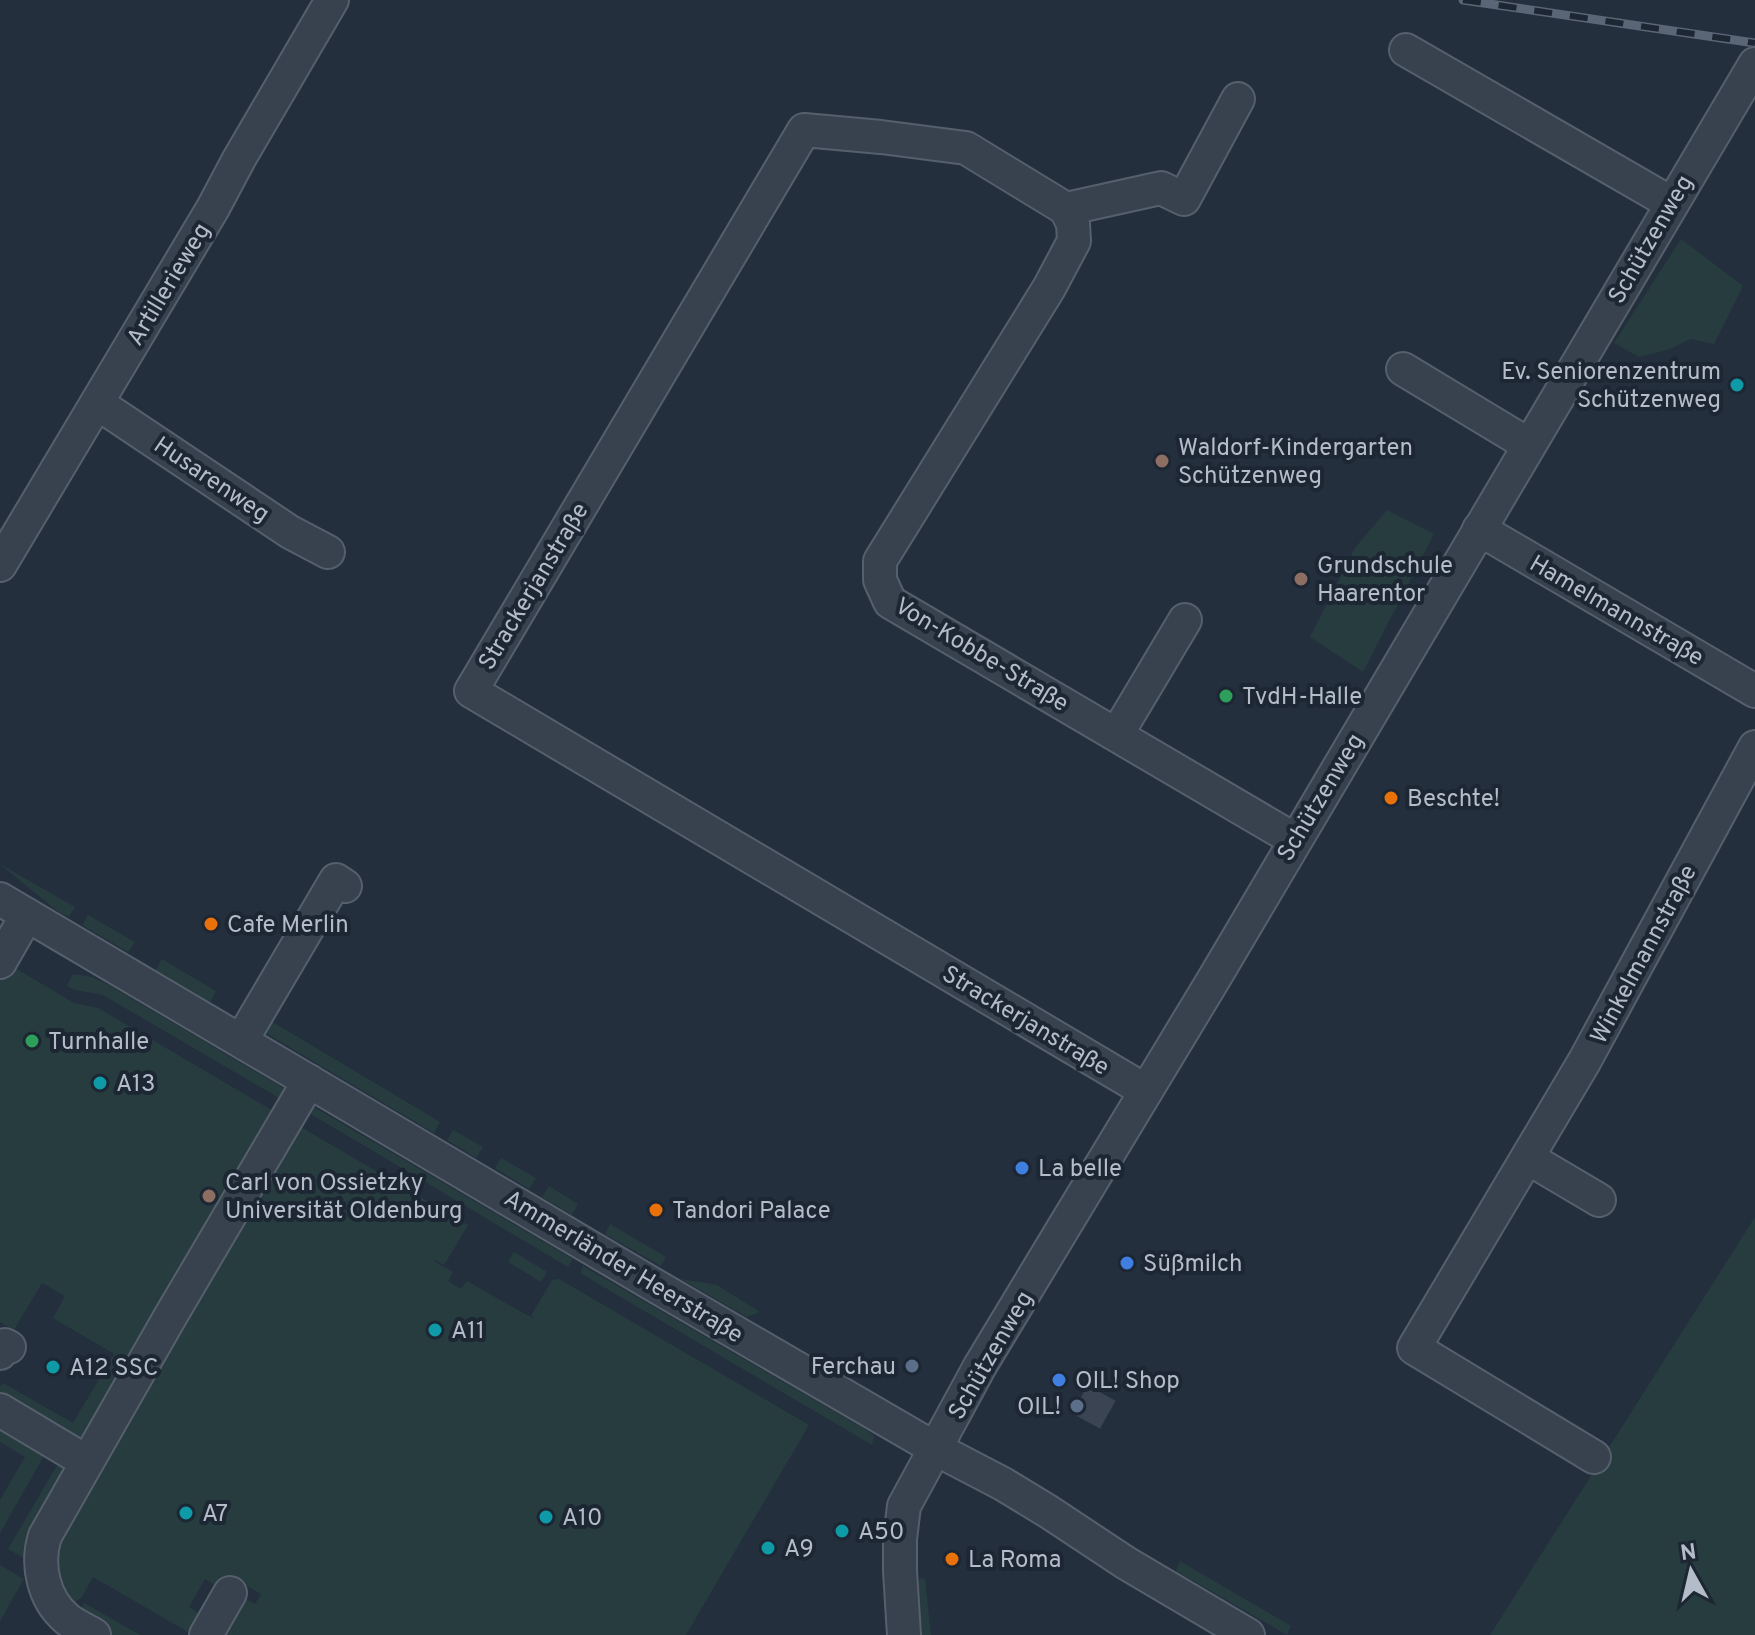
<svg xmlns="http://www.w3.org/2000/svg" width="1755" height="1635" font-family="Overpass,sans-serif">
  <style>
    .green { fill: #263c3f }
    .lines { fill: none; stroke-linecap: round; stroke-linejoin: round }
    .minor-tunnel { stroke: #3a4453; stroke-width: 32; stroke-dasharray: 32 16; stroke-linecap: butt }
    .minor-casing { stroke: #565f6c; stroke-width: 36 }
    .minor { stroke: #38414e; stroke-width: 32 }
    .rail-casing { stroke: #5a6575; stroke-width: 9 }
    .rail { stroke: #1d2633; stroke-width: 6; stroke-dasharray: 18; stroke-linecap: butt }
    .culture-dot { fill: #0f9aa8; stroke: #1d2633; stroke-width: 3 }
    .education-dot { fill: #8d6e63; stroke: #1d2633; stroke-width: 3 }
    .leisure-dot { fill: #2e9e5b; stroke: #1d2633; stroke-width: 3 }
    .food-dot { fill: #e8710a; stroke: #1d2633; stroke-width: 3 }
    .shop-dot { fill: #3f7fe0; stroke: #1d2633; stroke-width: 3 }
    .service-dot { fill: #5c6f8a; stroke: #1d2633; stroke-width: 3 }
    .labels { text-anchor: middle; stroke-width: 8; stroke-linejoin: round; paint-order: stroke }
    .street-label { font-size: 24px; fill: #b4bcc9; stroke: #1d2633 }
    .poi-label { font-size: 24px; fill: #b4bcc9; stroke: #1d2633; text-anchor: start }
  </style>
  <rect width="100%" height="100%" fill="#242f3e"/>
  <g class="green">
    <polygon points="1681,239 1743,286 1714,344 1690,339 1670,349 1639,357 1614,343"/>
    <polygon points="1387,510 1434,534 1363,672 1310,637 1355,548"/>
    <polygon points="0,864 75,907 69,917 56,910"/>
    <polygon points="88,915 135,942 128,952 82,925"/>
    <polygon points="0,959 74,1003 98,1008 468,1225 444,1265 435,1260 434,1261 453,1272 448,1281 461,1289 467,1281 534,1319 534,1318 531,1316 552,1280 559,1279 809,1425 686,1635 220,1635 242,1597 255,1604 261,1594 236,1579 228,1592 205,1579 189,1607 212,1621 193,1635 93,1577 82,1597 61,1612 41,1568 8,1549 66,1450 0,1410 0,1387 3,1383 73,1423 114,1354 53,1318 65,1296 42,1283 14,1330 0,1322"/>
    <polygon points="162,959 216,991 210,1002 156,970"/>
    <polygon points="73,974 91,977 107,984 290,1092 286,1102 103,995 75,990 67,986"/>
    <polygon points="266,1018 440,1122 434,1133 259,1029"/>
    <polygon points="307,1103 573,1259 568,1267 304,1110"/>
    <polygon points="453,1130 483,1147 476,1158 447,1140"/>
    <polygon points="501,1158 536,1178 529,1189 495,1168"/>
    <polygon points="549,1186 578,1204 572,1215 542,1197"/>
    <polygon points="1755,1217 1755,1635 1490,1635"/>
    <polygon points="610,1224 666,1257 661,1266 605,1234"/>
    <polygon points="514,1252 547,1272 541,1282 508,1262"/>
    <polygon points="583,1266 868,1431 874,1436 872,1445 580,1273"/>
    <polygon points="681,1279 717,1285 760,1312 747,1317"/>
    <polygon points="0,1416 50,1445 0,1533 0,1500 25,1457 0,1442"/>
    <polygon points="1180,1561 1291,1626 1287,1635 1176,1571"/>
    <polygon points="0,1565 24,1579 0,1621"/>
    <polygon points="921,1578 925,1579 931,1635 922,1635 919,1631 918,1580"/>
    <polygon points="84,1603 140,1635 104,1635 76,1619"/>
  </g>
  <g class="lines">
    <polyline class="minor-tunnel" points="1086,1421 1105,1387"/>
    <defs>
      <g id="minor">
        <polyline points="1406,50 1671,203"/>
        <polyline points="1066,209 966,148 881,137 804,130 471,691 1146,1091"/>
        <polyline points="1066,209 1073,224 1074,241 1049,288 880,561 880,580 890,602 1295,840"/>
        <polyline points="1066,209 1161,188 1184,199 1238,99"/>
        <polyline points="1403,369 1529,445"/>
        <polyline points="97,403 290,532 328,552"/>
        <polyline points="1479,529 1755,691"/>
        <polyline points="0,565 213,208 239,159 332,0"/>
        <polyline points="1117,734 1185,620"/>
        <polyline points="0,899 659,1288 936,1449 1003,1484 1049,1512 1126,1563 1248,1635"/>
        <polyline points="0,962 27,915"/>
        <polyline points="241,1041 336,880 345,886"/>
        <polyline points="1528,1158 1599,1200"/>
        <polyline points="0,1353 5,1345 9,1347"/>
        <polyline points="0,1410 87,1462"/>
        <polyline points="1594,1457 1414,1348 1584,1062 1755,747"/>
        <path d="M94 1635C86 1630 74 1625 67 1619 43 1599 36 1564 45 1536L170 1317 309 1081"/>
        <polyline points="206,1635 230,1593"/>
        <polyline points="904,1635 900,1571 900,1539 904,1506 980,1366 1215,977 1755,64"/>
      </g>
    </defs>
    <use href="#minor" class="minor-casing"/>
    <use href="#minor" class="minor"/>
    <defs>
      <polyline id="rail" points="1463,0 1755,43"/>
    </defs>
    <use href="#rail" class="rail-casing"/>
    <use href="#rail" class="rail"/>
  </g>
  <g class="culture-dot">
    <circle cx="1737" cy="385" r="8"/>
    <circle cx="100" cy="1083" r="8"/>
    <circle cx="435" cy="1330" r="8"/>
    <circle cx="53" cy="1367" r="8"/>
    <circle cx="186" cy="1513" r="8"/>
    <circle cx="546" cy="1517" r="8"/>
    <circle cx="842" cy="1531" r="8"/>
    <circle cx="768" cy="1548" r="8"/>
  </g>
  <g class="education-dot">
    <circle cx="1162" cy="461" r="8"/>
    <circle cx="1301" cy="579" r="8"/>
    <circle cx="209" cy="1196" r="8"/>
  </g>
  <g class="leisure-dot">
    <circle cx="1226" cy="696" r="8"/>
    <circle cx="32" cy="1041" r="8"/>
  </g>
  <g class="food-dot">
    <circle cx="1391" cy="798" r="8"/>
    <circle cx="211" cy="924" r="8"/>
    <circle cx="656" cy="1210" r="8"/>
    <circle cx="952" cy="1559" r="8"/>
  </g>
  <g class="shop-dot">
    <circle cx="1022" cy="1168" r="8"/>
    <circle cx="1127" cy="1263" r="8"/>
    <circle cx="1059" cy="1380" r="8"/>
  </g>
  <g class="service-dot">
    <circle cx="912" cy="1366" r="8"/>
    <circle cx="1077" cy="1406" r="8"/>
  </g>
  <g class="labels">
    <g class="street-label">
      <text transform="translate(1650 239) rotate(-60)" y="8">Schützenweg</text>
      <text transform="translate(168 284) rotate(-59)" y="8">Artillerieweg</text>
      <text transform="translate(212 479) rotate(34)" y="8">Husarenweg</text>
      <text transform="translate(533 586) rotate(-59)" y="8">Strackerjanstraße</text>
      <text transform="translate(1617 610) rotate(30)" y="8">Hamelmannstraße</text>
      <text transform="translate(982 654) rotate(31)" y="8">Von-Kobbe-Straße</text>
      <text transform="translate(1320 797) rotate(-59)" y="8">Schützenweg</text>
      <text transform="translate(1643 954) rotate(-62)" y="8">Winkelmannstraße</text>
      <text transform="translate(1026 1020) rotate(31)" y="8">Strackerjanstraße</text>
      <text transform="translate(624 1266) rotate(31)" y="8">Ammerländer Heerstraße</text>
      <text transform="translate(990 1355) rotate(-60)" y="8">Schützenweg</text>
    </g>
    <g class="poi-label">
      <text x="1721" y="379" text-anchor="end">Ev. Seniorenzentrum<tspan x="1721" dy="28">Schützenweg</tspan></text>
      <text x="1178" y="455">Waldorf-Kindergarten<tspan x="1178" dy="28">Schützenweg</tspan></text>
      <text x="1317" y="573">Grundschule<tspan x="1317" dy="28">Haarentor</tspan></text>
      <text x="1242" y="704">TvdH-Halle</text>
      <text x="1407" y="806">Beschte!</text>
      <text x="227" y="932">Cafe Merlin</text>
      <text x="48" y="1049">Turnhalle</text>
      <text x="116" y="1091">A13</text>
      <text x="1038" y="1176">La belle</text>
      <text x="225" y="1190">Carl von Ossietzky<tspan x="225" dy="28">Universität Oldenburg</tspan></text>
      <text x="672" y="1218">Tandori Palace</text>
      <text x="1143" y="1271">Süßmilch</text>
      <text x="451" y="1338">A11</text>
      <text x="896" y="1374" text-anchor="end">Ferchau</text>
      <text x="69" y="1375">A12 SSC</text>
      <text x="1075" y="1388">OIL! Shop</text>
      <text x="1061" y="1414" text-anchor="end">OIL!</text>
      <text x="202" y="1521">A7</text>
      <text x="562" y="1525">A10</text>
      <text x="858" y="1539">A50</text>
      <text x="784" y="1556">A9</text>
      <text x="968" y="1567">La Roma</text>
    </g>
  </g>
  <g transform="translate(1691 1571) rotate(352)" stroke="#1d2633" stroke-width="6" paint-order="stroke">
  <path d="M0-6L14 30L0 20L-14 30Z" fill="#b4bcc9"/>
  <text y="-12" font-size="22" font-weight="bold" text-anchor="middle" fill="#b4bcc9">N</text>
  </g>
</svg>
